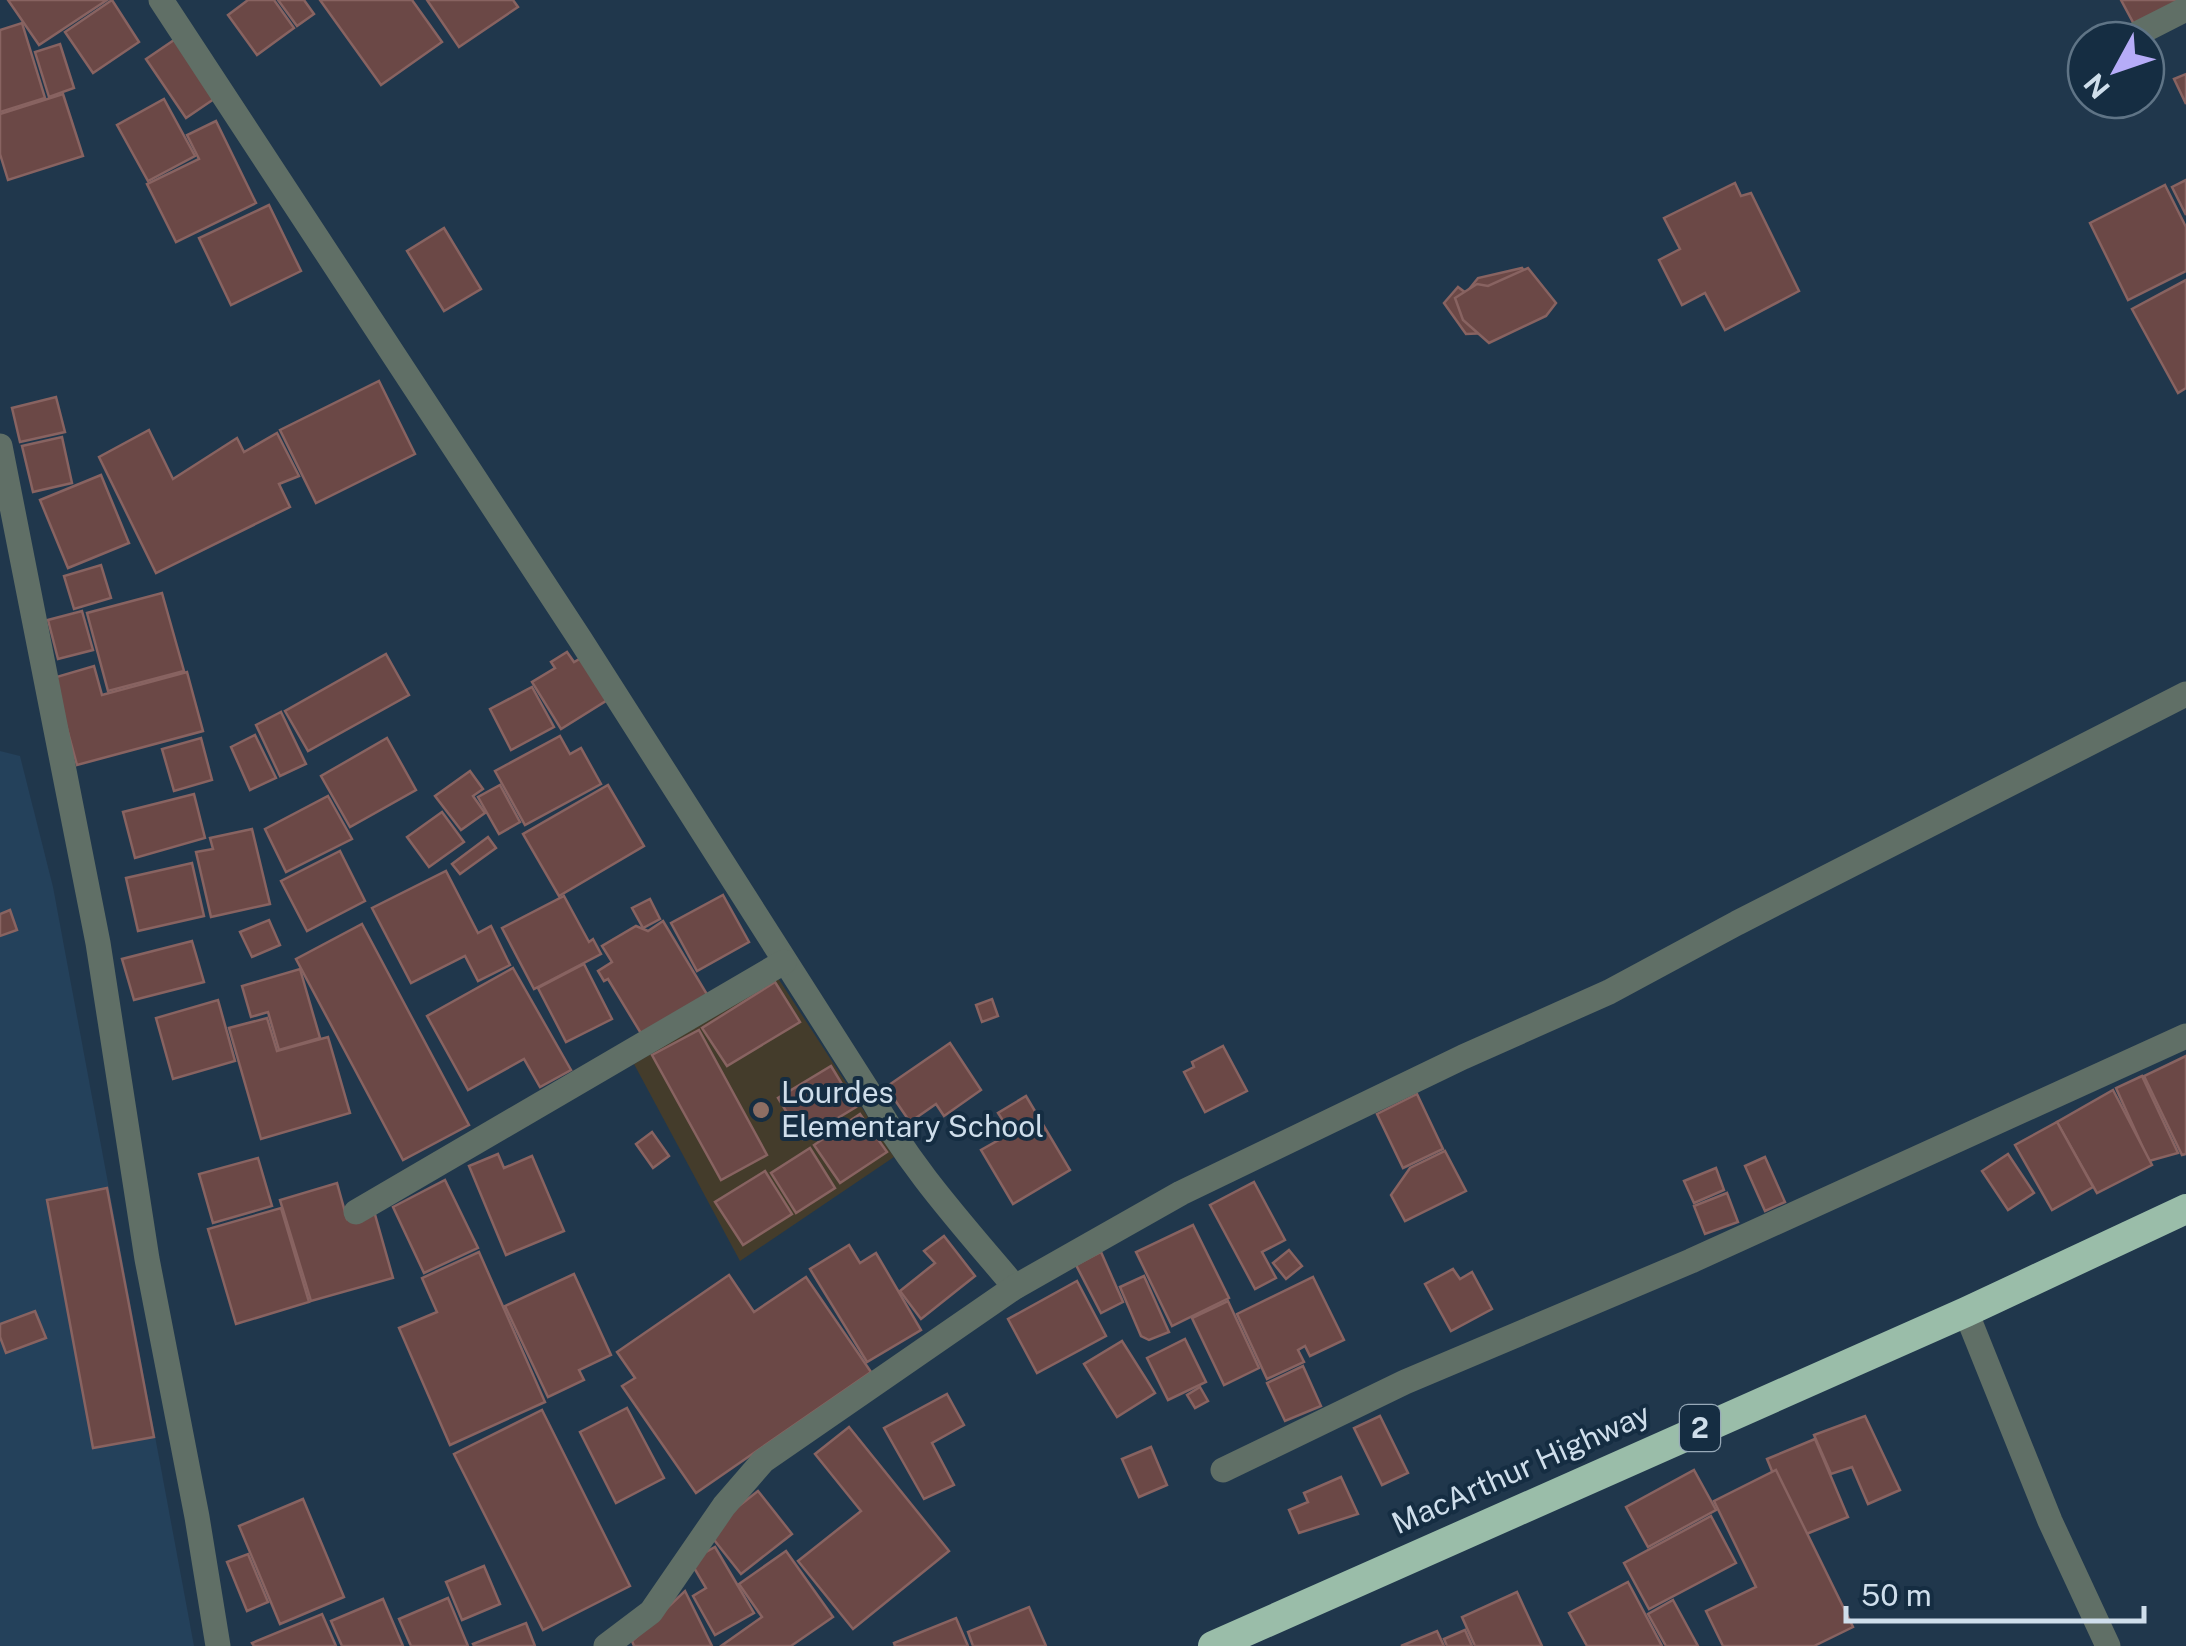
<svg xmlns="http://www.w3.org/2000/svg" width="2186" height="1646" font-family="'Public Sans',sans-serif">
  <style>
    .built { fill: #24415b }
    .education { fill: #443c2b }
    .building { fill: #6b4846; stroke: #886361; stroke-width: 2.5 }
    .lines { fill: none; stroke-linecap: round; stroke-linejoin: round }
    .minor { stroke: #606f66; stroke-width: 25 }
    .highway { stroke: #9abda9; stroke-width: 30 }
    .education-dot { fill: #8d6e63; stroke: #152d42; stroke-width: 4 }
    .labels { text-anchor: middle; stroke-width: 8; stroke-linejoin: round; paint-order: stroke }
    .shield { fill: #152d42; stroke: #97a9b8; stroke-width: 2.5 }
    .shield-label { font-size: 28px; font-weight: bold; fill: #cfdeeb }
    .poi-label { font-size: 30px; fill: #cfdeeb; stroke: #152d42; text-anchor: start }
    .street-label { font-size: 30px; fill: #cfdeeb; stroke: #152d42 }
  </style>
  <rect width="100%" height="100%" fill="#20374c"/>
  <polygon class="built" points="0,751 20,756 53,887 194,1646 0,1646"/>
  <polygon class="education" points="778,978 894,1157 740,1261 634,1064"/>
  <g class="building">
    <polygon points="8,0 107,0 39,45"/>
    <polygon points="112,0 139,42 93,73 65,32"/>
    <polygon points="248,0 274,0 294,28 257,55 228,15"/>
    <polygon points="278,0 304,0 314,14 297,26"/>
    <polygon points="320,0 412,0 442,42 381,85"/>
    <polygon points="427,0 513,0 518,7 459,47"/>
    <polygon points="2121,0 2182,0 2135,26"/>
    <polygon points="22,23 45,98 0,112 0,30"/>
    <polygon points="177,38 217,97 186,118 146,59"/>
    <polygon points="60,44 74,88 49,97 35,52"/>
    <polygon points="2186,74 2186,104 2174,79"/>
    <polygon points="63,94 83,156 8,180 0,154 0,114"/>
    <polygon points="164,99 195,156 148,181 117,125"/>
    <polygon points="216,121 256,203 176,242 147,184 199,159 187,135"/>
    <polygon points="2186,180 2186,215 2172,187"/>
    <polygon points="1735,183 1741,196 1751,193 1799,291 1725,330 1705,293 1682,305 1659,260 1680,249 1664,218"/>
    <polygon points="2165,185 2186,227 2186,271 2128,300 2090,223"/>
    <polygon points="269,205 301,271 231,305 199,238"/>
    <polygon points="444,228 481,289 444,311 407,251"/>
    <polygon points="1522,268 1543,298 1530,315 1489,333 1466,334 1444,303 1458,287 1466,293 1478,278"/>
    <polygon points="1528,268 1556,303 1546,316 1489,343 1463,320 1455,298 1477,284 1488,286"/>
    <polygon points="2186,280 2186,388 2178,393 2132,309"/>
    <polygon points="379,381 415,454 316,503 280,430"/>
    <polygon points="56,397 65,432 20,442 12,408"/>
    <polygon points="149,430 173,479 237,438 244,452 277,433 299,476 279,484 290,507 156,573 99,457"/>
    <polygon points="62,437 72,483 33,492 22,446"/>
    <polygon points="101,475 129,543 68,568 40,500"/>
    <polygon points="101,565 111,598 74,609 64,576"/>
    <polygon points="162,593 184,671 108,691 87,613"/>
    <polygon points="82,611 93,650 58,659 48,620"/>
    <polygon points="567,652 574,662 583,657 609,699 561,729 532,682 555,668 551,662"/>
    <polygon points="386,654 409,695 308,751 285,711"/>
    <polygon points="94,666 102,695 187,672 203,731 77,765 53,678"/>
    <polygon points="532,687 554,727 511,750 490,709"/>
    <polygon points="281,712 306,764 280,776 256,725"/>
    <polygon points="255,735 276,778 250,790 231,747"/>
    <polygon points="560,736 570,754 581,748 601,784 525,825 495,771"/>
    <polygon points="201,738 212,780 174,791 162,749"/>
    <polygon points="387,738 416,790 350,827 321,776"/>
    <polygon points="470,771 483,789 473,796 485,813 461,830 435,796"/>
    <polygon points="500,785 520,822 499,834 478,797"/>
    <polygon points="608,785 644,846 559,896 523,834"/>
    <polygon points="194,794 205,838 135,858 123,812"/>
    <polygon points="328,796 352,839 286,872 265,829"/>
    <polygon points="442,812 464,842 429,867 407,837"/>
    <polygon points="252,829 270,904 211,917 196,852 213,849 210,838"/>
    <polygon points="488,837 496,848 460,874 452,864"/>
    <polygon points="340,851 365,901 307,931 281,881"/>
    <polygon points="192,863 204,916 138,931 126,878"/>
    <polygon points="446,871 478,933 491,926 510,965 478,981 465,956 411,983 372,908"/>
    <polygon points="723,895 749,942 697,971 671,923"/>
    <polygon points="564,896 589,942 593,939 601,954 534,989 502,928"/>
    <polygon points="650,899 660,919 643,928 632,908"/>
    <polygon points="10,910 17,930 0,936 0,914"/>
    <polygon points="269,920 280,945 252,957 240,932"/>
    <polygon points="663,921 708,996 642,1035 608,979 604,981 598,971 612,962 602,946 636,926 648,931"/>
    <polygon points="362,924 469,1125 403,1160 296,959"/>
    <polygon points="192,941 204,982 134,1000 122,959"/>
    <polygon points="584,964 612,1019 566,1042 538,988"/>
    <polygon points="513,968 571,1070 540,1087 524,1059 468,1090 427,1016"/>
    <polygon points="300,969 320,1038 279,1050 268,1012 251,1017 242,986"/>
    <polygon points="775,982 800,1022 727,1066 702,1028"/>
    <polygon points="992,999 998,1016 982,1022 976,1005"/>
    <polygon points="218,1000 235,1061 173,1079 156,1018"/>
    <polygon points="267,1018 277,1051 328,1037 350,1113 261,1139 229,1028"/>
    <polygon points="699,1030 767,1155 721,1180 652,1055"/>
    <polygon points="950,1043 981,1090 944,1116 936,1104 910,1122 886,1087"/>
    <polygon points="1223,1046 1247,1091 1205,1112 1184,1072 1194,1067 1192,1062"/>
    <polygon points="2186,1056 2186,1154 2182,1155 2144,1076"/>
    <polygon points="831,1066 856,1107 803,1139 778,1098"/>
    <polygon points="2142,1076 2178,1153 2149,1161 2116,1088"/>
    <polygon points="2113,1090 2152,1165 2097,1193 2057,1122"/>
    <polygon points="1417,1094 1443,1149 1403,1168 1377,1114"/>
    <polygon points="1026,1096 1070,1170 1013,1204 981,1150 1011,1133 998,1113"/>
    <polygon points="860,1114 887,1152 840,1183 814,1145"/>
    <polygon points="2057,1122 2093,1187 2052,1210 2015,1145"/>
    <polygon points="652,1132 669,1156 653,1168 636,1144"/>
    <polygon points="810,1148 835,1188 796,1213 771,1173"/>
    <polygon points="1445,1151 1466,1191 1405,1221 1391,1195 1410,1168"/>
    <polygon points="498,1154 504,1168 532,1156 564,1231 506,1255 469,1166"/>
    <polygon points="2008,1154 2034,1193 2008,1210 1982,1171"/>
    <polygon points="1765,1157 1785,1202 1765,1211 1745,1166"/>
    <polygon points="258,1158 272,1206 213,1223 199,1174"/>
    <polygon points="1716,1168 1724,1190 1694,1203 1684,1181"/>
    <polygon points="765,1171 792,1214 743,1245 715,1202"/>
    <polygon points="445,1180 478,1248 424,1273 393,1207"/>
    <polygon points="1254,1182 1285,1240 1262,1252 1276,1278 1255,1289 1210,1205"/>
    <polygon points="337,1183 347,1219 374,1211 393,1278 311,1301 280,1200"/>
    <polygon points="107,1188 154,1437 93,1448 47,1200"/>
    <polygon points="1727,1193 1738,1222 1705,1234 1694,1206"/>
    <polygon points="281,1208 309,1302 236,1324 208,1229"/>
    <polygon points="1193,1225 1229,1298 1172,1326 1136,1252"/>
    <polygon points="944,1236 975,1276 921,1319 900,1291 935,1263 924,1251"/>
    <polygon points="849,1245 860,1263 876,1253 921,1330 867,1362 810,1269"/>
    <polygon points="1289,1250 1302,1266 1286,1279 1273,1263"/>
    <polygon points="479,1252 545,1402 450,1445 399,1328 437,1312 422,1278"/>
    <polygon points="1101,1252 1123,1302 1101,1313 1076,1265"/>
    <polygon points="1453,1269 1460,1279 1472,1272 1492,1309 1451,1331 1425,1284"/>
    <polygon points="574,1274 611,1355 579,1370 584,1380 548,1397 505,1306"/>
    <polygon points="729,1275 754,1312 806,1277 871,1372 696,1493 622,1386 635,1378 617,1352"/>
    <polygon points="1144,1276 1169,1332 1149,1340 1141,1336 1120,1287"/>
    <polygon points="1313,1277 1344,1340 1310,1356 1305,1346 1298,1350 1304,1362 1267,1379 1237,1314"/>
    <polygon points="1077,1281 1106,1336 1037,1373 1008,1319"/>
    <polygon points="1228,1301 1259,1368 1224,1385 1192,1318"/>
    <polygon points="35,1311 46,1338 6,1353 0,1337 0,1324"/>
    <polygon points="1185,1339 1206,1382 1168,1400 1147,1358"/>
    <polygon points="1122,1341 1155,1393 1117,1417 1084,1364"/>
    <polygon points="1303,1366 1321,1406 1285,1421 1267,1383"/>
    <polygon points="1200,1387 1208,1401 1195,1408 1187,1395"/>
    <polygon points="947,1394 964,1425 932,1443 954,1485 924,1499 884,1428"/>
    <polygon points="627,1408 664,1478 616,1503 580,1432"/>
    <polygon points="542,1410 630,1586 543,1630 454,1454"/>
    <polygon points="1380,1416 1408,1473 1382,1485 1354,1428"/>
    <polygon points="1865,1416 1900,1490 1868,1504 1852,1467 1831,1474 1814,1435"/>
    <polygon points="849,1427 949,1551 853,1629 798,1561 861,1511 815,1454"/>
    <polygon points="1815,1439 1848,1517 1799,1537 1767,1459"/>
    <polygon points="1151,1447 1167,1485 1139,1497 1122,1459"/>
    <polygon points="1694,1470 1716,1510 1648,1547 1626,1507"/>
    <polygon points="1776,1470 1853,1627 1814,1646 1723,1646 1706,1611 1756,1587 1714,1501"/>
    <polygon points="1341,1477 1358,1514 1299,1533 1289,1510 1308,1502 1304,1493"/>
    <polygon points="758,1491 792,1534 741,1574 707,1531"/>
    <polygon points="303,1499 344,1597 280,1624 239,1526"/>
    <polygon points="1711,1516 1736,1563 1649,1609 1624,1563"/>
    <polygon points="715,1547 754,1613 715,1635 693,1596 706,1588 690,1561"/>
    <polygon points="786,1551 833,1617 791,1646 721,1646 762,1617 739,1584"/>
    <polygon points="248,1554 268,1602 247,1611 227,1562"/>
    <polygon points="484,1566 500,1604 462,1620 446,1582"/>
    <polygon points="1628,1582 1662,1646 1587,1646 1569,1613"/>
    <polygon points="685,1591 712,1646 634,1646 632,1641"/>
    <polygon points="1517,1592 1542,1646 1475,1646 1462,1617"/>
    <polygon points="448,1598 468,1646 411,1646 399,1619"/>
    <polygon points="383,1599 403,1646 342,1646 331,1621"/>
    <polygon points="1673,1600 1698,1646 1666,1646 1648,1614"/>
    <polygon points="1029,1607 1046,1646 973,1646 968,1632"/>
    <polygon points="322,1614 336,1646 254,1646 252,1643"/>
    <polygon points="956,1618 968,1646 895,1646 894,1643"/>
    <polygon points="526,1623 535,1646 474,1646 473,1644"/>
    <polygon points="1465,1630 1472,1646 1447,1646 1444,1639"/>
    <polygon points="1437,1631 1444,1646 1401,1646"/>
  </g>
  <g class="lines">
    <g class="minor">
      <path d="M161 0 580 639 868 1091C907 1164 962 1224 1015 1287"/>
      <polyline points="2125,40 2186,9"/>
      <polyline points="0,446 98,943 147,1259 197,1517 218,1646"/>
      <polyline points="356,1212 784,962"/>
      <polyline points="1966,1312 2050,1521 2108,1646"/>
      <polyline points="1223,1470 1405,1382 1691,1261 2186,1036"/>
      <polyline points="606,1646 651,1612 724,1506 763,1461 1015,1287 1181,1193 1463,1057 1609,992 1737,923 2186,694"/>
    </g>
    <polyline class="highway" points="1213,1646 1966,1312 2186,1209"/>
  </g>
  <circle class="education-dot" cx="761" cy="1110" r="10"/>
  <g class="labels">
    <rect class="shield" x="1680" y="1405" width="40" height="46" rx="8"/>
    <g class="shield-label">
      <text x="1700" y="1438">2</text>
    </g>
    <g class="poi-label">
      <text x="781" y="1103">Lourdes<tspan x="781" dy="34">Elementary School</tspan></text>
    </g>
    <g class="street-label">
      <text transform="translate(1521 1469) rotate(-24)" y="10">MacArthur Highway</text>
    </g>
  </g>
  <g transform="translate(2116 70) rotate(230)"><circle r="48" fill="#152d42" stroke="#5f7486" stroke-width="2.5"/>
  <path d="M0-8L18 38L0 25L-18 38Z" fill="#b6acf8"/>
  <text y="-15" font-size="28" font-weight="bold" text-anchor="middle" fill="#cfdeeb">N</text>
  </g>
  <path d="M1846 1606v15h298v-15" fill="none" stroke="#cfdeeb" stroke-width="5"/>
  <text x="1861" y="1606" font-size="30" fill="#cfdeeb" stroke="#152d42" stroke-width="8" paint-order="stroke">50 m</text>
</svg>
